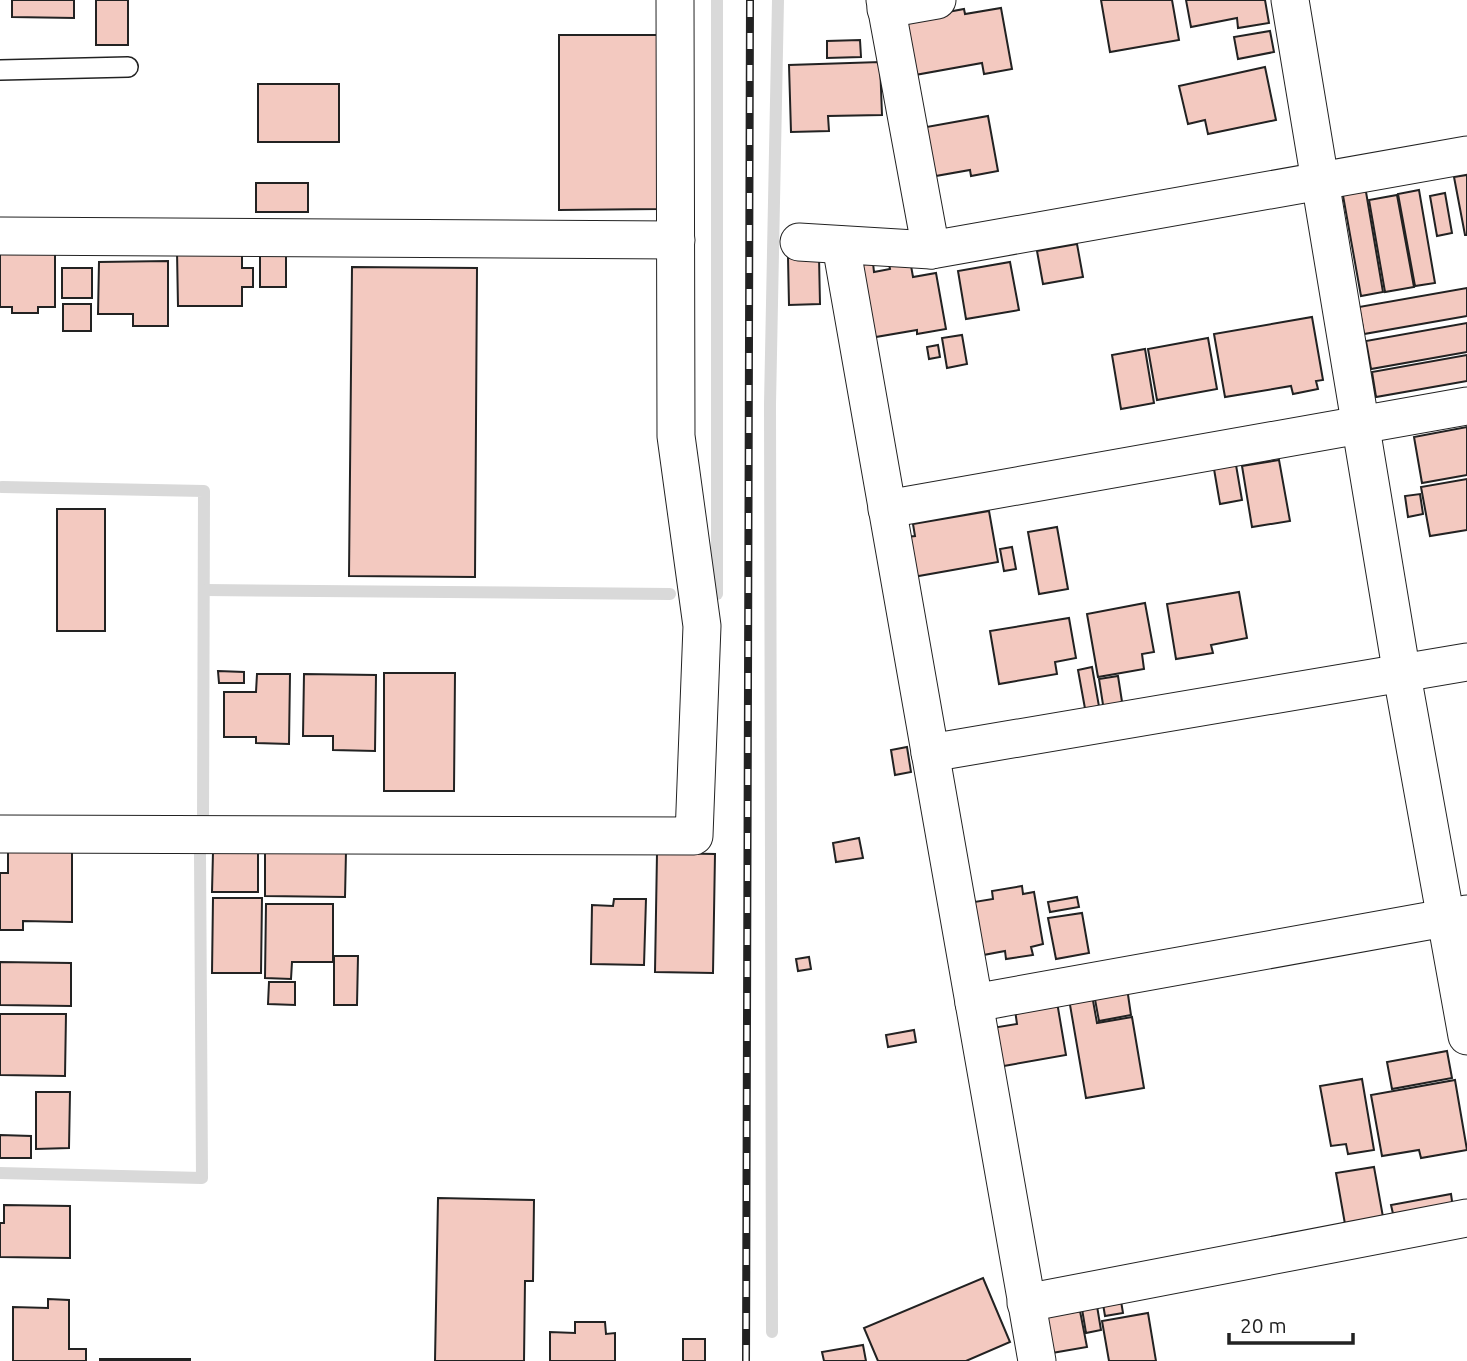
<svg xmlns="http://www.w3.org/2000/svg" width="1467" height="1361" font-family="Ubuntu,sans-serif">
  <style>
    .lines { fill: none; stroke-linecap: round; stroke-linejoin: round }
    .stream { stroke: #d9d9d9; stroke-width: 12 }
    .building { fill: #f3c9c0; stroke: #222; stroke-width: 2 }
    .lane-casing { stroke: #222; stroke-width: 22 }
    .street-casing { stroke: #222; stroke-width: 39 }
    .lane { stroke: #fff; stroke-width: 19 }
    .street { stroke: #fff; stroke-width: 37 }
    .rail-casing { stroke: #222; stroke-width: 8 }
    .rail { stroke: #fff; stroke-width: 5; stroke-dasharray: 16; stroke-linecap: butt }
  </style>
  <rect width="100%" height="100%" fill="#fff"/>
  <g class="lines">
    <g class="stream">
      <polyline points="2,487 204,491 203,826"/>
      <polyline points="205,590 670,594"/>
      <polyline points="717,594 717,0"/>
      <polyline points="0,1173 202,1178 200,854"/>
      <polyline points="772,1332 770,404 778,0"/>
    </g>
  </g>
  <g class="building">
    <polygon points="12,0 74,0 74,18 12,17"/>
    <rect x="96" y="0" width="32" height="45"/>
    <polygon points="1101,0 1172,0 1179,40 1110,52"/>
    <polygon points="1186,0 1265,0 1269,23 1238,28 1237,18 1191,27"/>
    <polygon points="1001,8 1012,69 984,74 982,63 915,75 905,20 964,9 965,14"/>
    <polygon points="1270,31 1274,52 1238,59 1234,37"/>
    <polygon points="559,35 658,35 659,209 559,210"/>
    <polygon points="860,40 861,57 827,58 827,41"/>
    <polygon points="880,62 882,115 828,116 829,131 791,132 789,65"/>
    <polygon points="1265,67 1276,120 1208,134 1205,120 1188,124 1179,86"/>
    <rect x="258" y="84" width="81" height="58"/>
    <polygon points="988,116 998,171 971,176 970,170 930,177 921,128"/>
    <polygon points="1467,175 1467,235 1465,235 1454,177"/>
    <rect x="256" y="183" width="52" height="29"/>
    <polygon points="1365,186 1383,292 1361,296 1342,190"/>
    <polygon points="1419,190 1435,283 1415,286 1398,194"/>
    <polygon points="1445,193 1452,233 1437,236 1430,196"/>
    <polygon points="1397,195 1414,287 1385,292 1369,200"/>
    <polygon points="1077,244 1083,277 1043,284 1037,251"/>
    <polygon points="242,250 242,268 253,268 253,287 242,287 242,306 178,306 177,251"/>
    <polygon points="0,254 55,254 55,307 38,307 38,313 12,313 12,307 0,307"/>
    <rect x="260" y="255" width="26" height="32"/>
    <polygon points="819,256 820,304 789,305 788,257"/>
    <polygon points="910,260 913,277 936,273 946,329 917,334 917,330 864,339 852,266 873,263 874,272 890,269 889,264"/>
    <polygon points="168,261 168,326 133,326 133,314 98,314 99,262"/>
    <polygon points="1010,262 1019,310 966,319 958,271"/>
    <polygon points="352,267 477,268 475,577 349,576"/>
    <rect x="62" y="268" width="30" height="30"/>
    <polygon points="1467,288 1467,316 1364,334 1359,307"/>
    <rect x="63" y="304" width="28" height="27"/>
    <polygon points="1312,317 1323,380 1316,381 1318,389 1293,394 1291,386 1225,397 1214,334"/>
    <polygon points="1467,323 1467,352 1371,369 1366,341"/>
    <polygon points="962,335 967,364 947,368 942,338"/>
    <polygon points="1208,338 1217,389 1157,400 1148,349"/>
    <polygon points="938,345 940,357 929,359 927,347"/>
    <polygon points="1145,349 1154,403 1121,409 1112,355"/>
    <polygon points="1467,355 1467,381 1376,397 1372,372"/>
    <polygon points="1467,427 1467,475 1422,483 1414,437"/>
    <polygon points="1279,460 1290,521 1252,527 1242,466"/>
    <polygon points="1236,465 1242,500 1220,504 1214,469"/>
    <polygon points="1467,479 1467,530 1430,536 1421,487"/>
    <polygon points="1420,494 1423,514 1408,517 1405,496"/>
    <rect x="57" y="509" width="48" height="122"/>
    <polygon points="989,511 998,562 913,577 906,537 915,536 913,524"/>
    <polygon points="1057,527 1068,589 1039,594 1028,532"/>
    <polygon points="1012,547 1016,569 1004,571 1000,549"/>
    <polygon points="1239,592 1247,638 1211,645 1213,653 1176,659 1167,604"/>
    <polygon points="1145,603 1154,652 1142,654 1144,669 1098,677 1087,614"/>
    <polygon points="1069,618 1076,658 1055,662 1057,674 999,684 990,631"/>
    <polygon points="1092,667 1100,712 1086,714 1078,670"/>
    <polygon points="218,671 244,672 244,683 219,683"/>
    <polygon points="384,673 455,673 454,791 384,791"/>
    <polygon points="257,674 290,674 289,744 256,743 256,737 224,737 224,692 256,692"/>
    <polygon points="304,674 376,675 375,751 333,750 333,736 303,736"/>
    <polygon points="1118,676 1123,708 1104,711 1099,679"/>
    <polygon points="907,747 911,772 895,775 891,750"/>
    <polygon points="859,838 863,858 836,862 833,843"/>
    <polygon points="8,849 72,850 72,922 23,921 23,930 0,930 0,873 8,873"/>
    <polygon points="265,851 346,851 345,897 265,896"/>
    <polygon points="213,852 258,852 258,892 212,892"/>
    <polygon points="657,853 715,854 713,973 655,972"/>
    <polygon points="1022,886 1023,894 1034,892 1043,944 1031,947 1033,955 1006,959 1005,951 978,956 968,903 993,899 992,891"/>
    <polygon points="1077,897 1079,907 1050,912 1048,902"/>
    <polygon points="213,898 262,898 261,973 212,973"/>
    <polygon points="614,899 646,899 644,965 591,964 592,905 613,906"/>
    <polygon points="266,904 333,904 333,962 292,962 291,979 265,978"/>
    <polygon points="1082,913 1089,953 1056,959 1048,918"/>
    <polygon points="334,956 358,956 357,1005 334,1005"/>
    <polygon points="809,957 811,969 798,971 796,959"/>
    <polygon points="0,962 71,963 71,1006 0,1005"/>
    <polygon points="269,982 295,982 295,1005 268,1004"/>
    <polygon points="1127,988 1131,1015 1099,1021 1094,994"/>
    <polygon points="1092,995 1097,1023 1132,1017 1144,1088 1086,1098 1069,999"/>
    <polygon points="1057,1002 1066,1055 998,1067 992,1028 1017,1024 1015,1010"/>
    <polygon points="0,1014 66,1014 65,1076 0,1075"/>
    <polygon points="914,1030 916,1042 888,1047 886,1035"/>
    <polygon points="1447,1051 1452,1078 1392,1089 1387,1062"/>
    <polygon points="1362,1079 1374,1150 1348,1154 1346,1144 1331,1146 1320,1086"/>
    <polygon points="1455,1080 1467,1150 1421,1158 1419,1150 1382,1156 1371,1095"/>
    <polygon points="36,1092 70,1092 69,1148 36,1149"/>
    <polygon points="0,1135 31,1136 31,1158 0,1158"/>
    <polygon points="1374,1167 1383,1217 1345,1224 1336,1173"/>
    <polygon points="1451,1194 1453,1208 1394,1218 1391,1205"/>
    <polygon points="438,1198 534,1200 533,1281 525,1281 524,1361 435,1361"/>
    <polygon points="4,1205 70,1206 70,1258 0,1257 0,1223 4,1223"/>
    <polygon points="983,1278 1010,1342 966,1361 878,1361 864,1328"/>
    <polygon points="1120,1295 1123,1313 1105,1316 1102,1298"/>
    <polygon points="48,1299 69,1300 69,1349 86,1349 86,1361 13,1361 13,1307 48,1308"/>
    <polygon points="1096,1300 1101,1330 1086,1333 1081,1303"/>
    <polygon points="1080,1311 1087,1347 1046,1354 1040,1318"/>
    <polygon points="1148,1313 1156,1361 1109,1361 1102,1321"/>
    <polygon points="575,1322 605,1322 606,1334 615,1333 615,1361 550,1361 550,1332 575,1333"/>
    <rect x="683" y="1339" width="22" height="22"/>
    <polygon points="863,1345 866,1361 824,1361 822,1352"/>
    <rect x="100" y="1359" width="90" height="2"/>
  </g>
  <g class="lines">
    <defs>
      <polyline id="lane" points="0,70 128,67"/>
      <g id="street">
        <polyline points="885,0 931,250"/>
        <polyline points="1290,0 1402,675 1467,1036"/>
        <polyline points="886,9 937,0"/>
        <polyline points="0,236 676,240"/>
        <polyline points="799,242 931,250 1467,155"/>
        <polyline points="841,245 1037,1361"/>
        <polyline points="887,509 1467,406"/>
        <polyline points="930,753 1467,662"/>
        <polyline points="0,834 694,836 702,626 676,436 675,0"/>
        <polyline points="974,1003 1467,914"/>
        <polyline points="1026,1303 1467,1218"/>
      </g>
    </defs>
    <use href="#lane" class="lane-casing"/>
    <use href="#street" class="street-casing"/>
    <use href="#lane" class="lane"/>
    <use href="#street" class="street"/>
    <defs>
      <polyline id="rail" points="746,1361 750,0"/>
    </defs>
    <use href="#rail" class="rail-casing"/>
    <use href="#rail" class="rail"/>
  </g>
  <path d="M1229 1333v10h124v-10" fill="none" stroke="#222222" stroke-width="3.5"/>
  <text x="1240" y="1333" font-size="21" fill="#222222" stroke="#ffffff" stroke-width="5" paint-order="stroke">20 m</text>
</svg>
